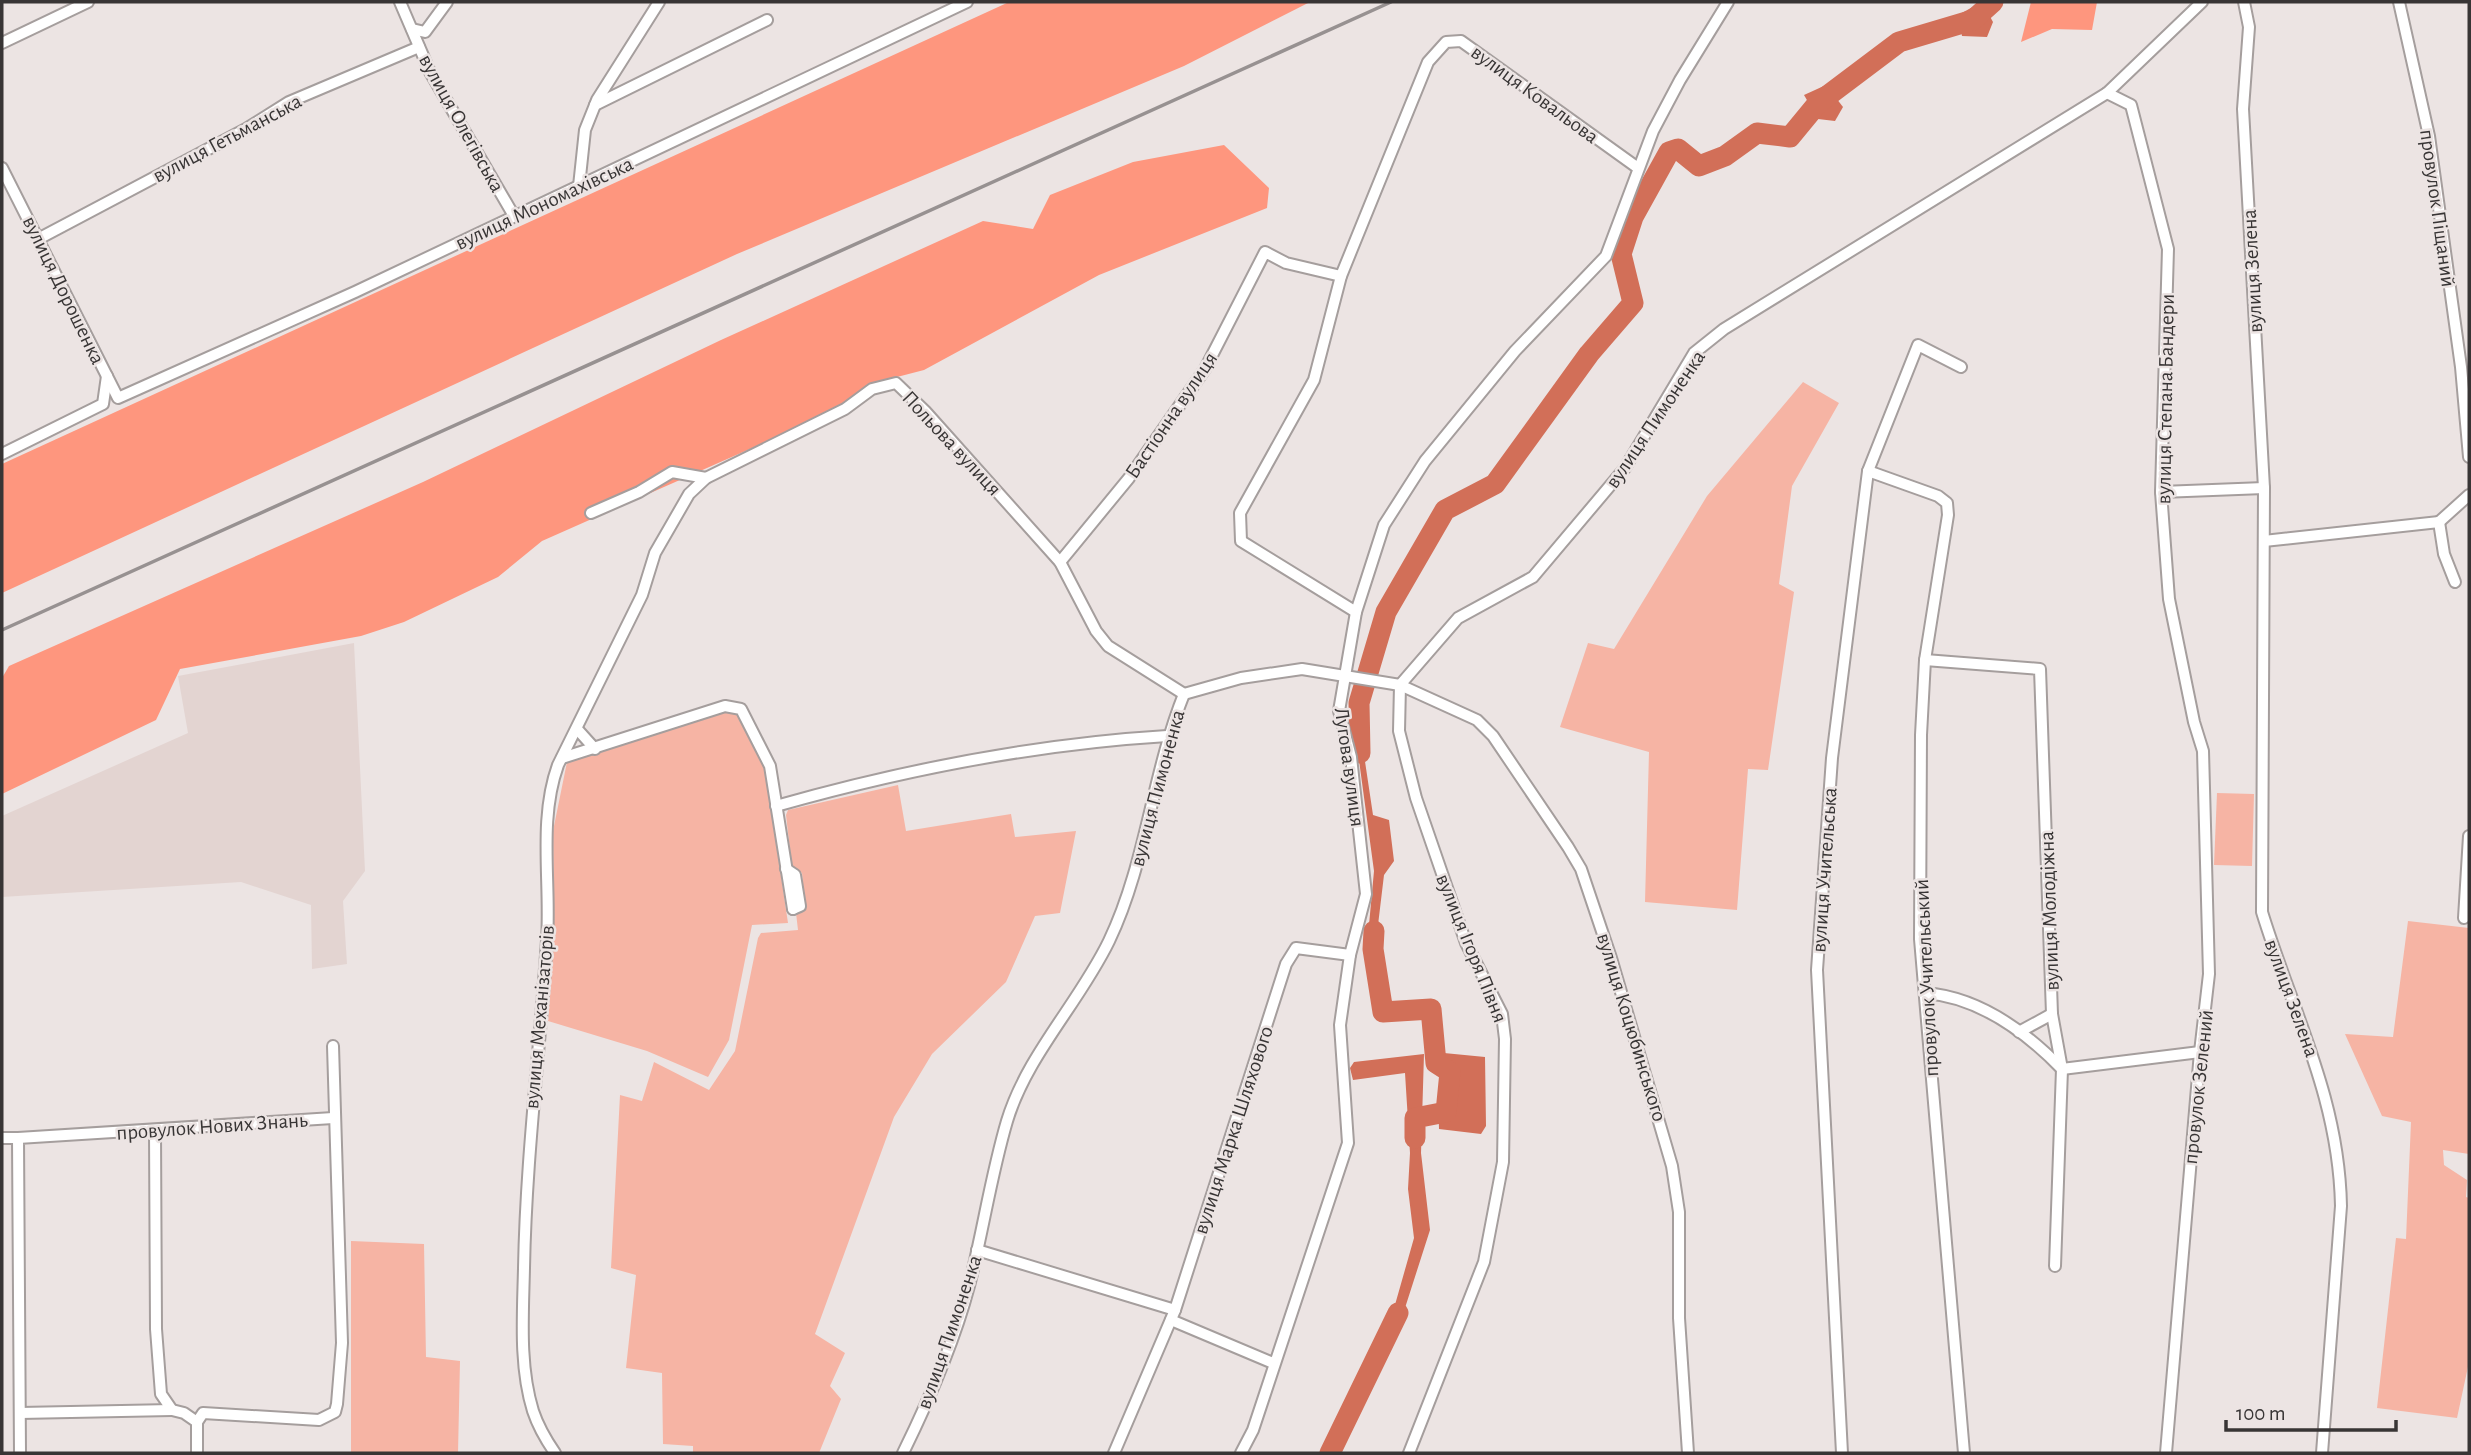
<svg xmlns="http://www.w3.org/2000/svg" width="2471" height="1455" font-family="'Alegreya Sans',sans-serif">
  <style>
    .built { fill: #e3d4d1 }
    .green { fill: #f6b4a4 }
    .forest { fill: #fe967e }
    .water { fill: #d26f58 }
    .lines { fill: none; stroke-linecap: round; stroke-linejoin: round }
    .river { stroke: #d26f58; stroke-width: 21 }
    .minor-casing { stroke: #a59e9d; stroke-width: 14 }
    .minor { stroke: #fff; stroke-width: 10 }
    .rail { stroke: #979191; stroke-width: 3.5 }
    .labels { text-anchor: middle; stroke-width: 5; stroke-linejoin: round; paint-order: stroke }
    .street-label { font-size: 21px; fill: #383535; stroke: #ece4e3 }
  </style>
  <rect width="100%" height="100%" fill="#ece4e3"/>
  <polygon class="built" points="354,643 365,871 343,901 347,964 312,969 311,905 241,882 2,897 2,816 188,733 178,676"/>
  <g class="green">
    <polygon points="1803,382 1839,403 1792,486 1779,584 1794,592 1768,770 1748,769 1737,910 1645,902 1649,752 1560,727 1588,643 1614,649 1707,496"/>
    <polygon points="730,711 739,715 764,762 788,923 752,925 729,1040 708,1077 647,1051 548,1021 554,923 553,831 567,762"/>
    <polygon points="898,785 906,831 1011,814 1015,837 1076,831 1060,913 1035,916 1006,982 932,1054 894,1117 815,1334 845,1353 830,1386 841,1399 819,1453 693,1453 693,1446 663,1444 662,1373 626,1368 636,1275 611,1268 620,1095 642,1101 654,1062 709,1090 735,1051 758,938 761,933 798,930 796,913 805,908 802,873 792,868 786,815 788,810"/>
    <polygon points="2217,793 2254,794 2252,866 2214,865"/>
    <polygon points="2408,921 2469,928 2469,1154 2443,1150 2444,1165 2467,1180 2466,1197 2469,1198 2469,1362 2457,1418 2377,1408 2396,1238 2406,1239 2411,1122 2382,1116 2345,1034 2393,1037"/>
    <polygon points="351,1241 424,1244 426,1357 460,1361 458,1453 351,1453"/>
  </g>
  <g class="forest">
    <polygon points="1009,2 1310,2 1184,66 737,254 2,593 2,464"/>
    <polygon points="2031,2 2097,2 2092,30 2052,29 2021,42"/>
    <polygon points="1224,145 1269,188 1267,208 1099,275 924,370 870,384 831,413 542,541 498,577 404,622 361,636 180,669 156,720 2,794 2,678 9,666 423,482 721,340 983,221 1033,229 1050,195 1133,162"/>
  </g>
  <g class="water">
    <polygon points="1982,2 1993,22 1987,37 1962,36 1958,15"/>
    <polygon points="1826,85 1843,107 1835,121 1818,119 1804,95"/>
    <polygon points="1353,716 1360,728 1373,815 1389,820 1394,861 1384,875 1378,925 1383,940 1381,959 1366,957 1374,871"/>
    <polygon points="1444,1053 1485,1057 1486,1126 1481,1134 1439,1129 1438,1093 1444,1085 1443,1065 1438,1058"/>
    <polygon points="1424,1054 1421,1153 1430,1230 1396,1336 1385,1340 1414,1238 1408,1189 1410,1153 1405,1073 1353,1080 1350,1068 1354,1062"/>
  </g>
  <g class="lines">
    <g class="river">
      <polyline points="1360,753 1359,703 1386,612 1445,510 1495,484 1589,354 1633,303 1621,254 1633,217 1669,152 1678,149 1699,166 1725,156 1757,133 1790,137 1818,103 1899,42 1973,20 1993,2"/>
      <polyline points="1374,931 1373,949 1383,1012 1431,1009 1436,1063 1450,1072 1446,1112 1415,1118 1415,1138"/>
      <polyline points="1330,1453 1398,1313"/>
    </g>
    <defs>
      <g id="minor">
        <polyline points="400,2 430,72 514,216"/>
        <path d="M2244 2 2249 27 2243 109 2264 488 2262 912C2293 1013 2339 1098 2341 1206L2322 1453"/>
        <polyline points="2399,2 2429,136 2461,367 2469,457"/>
        <polyline points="412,29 425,32 447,2"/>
        <polyline points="2,43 88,2"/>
        <polyline points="2107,93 2131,105 2168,249 2161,492 2169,599 2194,722 2203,751 2209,974 2200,1052 2166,1453"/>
        <polyline points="595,105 767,20"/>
        <polyline points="2,168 118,398 355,292 967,2"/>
        <polyline points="579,186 585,130 597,100 659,2"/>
        <polyline points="40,238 246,129 289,102 419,47"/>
        <polyline points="2,454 103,404 107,376"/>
        <polyline points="1868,471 1938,496 1947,503 1948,515 1925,660 1921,735 1920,939 1964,1453"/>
        <polyline points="2161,492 2264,488"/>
        <polyline points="591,513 639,492 672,472 706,478"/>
        <polyline points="2439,522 2444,554 2455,582"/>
        <polyline points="2439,522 2469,495"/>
        <polyline points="2264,541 2439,522"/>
        <polyline points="1060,562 1129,478 1205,369 1265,252 1286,263 1341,276"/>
        <polyline points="1356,612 1241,541 1240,513 1314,380 1341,276 1428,62 1446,42 1461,41 1638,168"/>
        <polyline points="1925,660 2040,669 2052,1014 2062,1069 2055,1266"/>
        <polyline points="1400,685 1458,618 1533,577 1625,468 1694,353 1724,329 2107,93 2202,2"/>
        <polyline points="1400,685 1399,731 1416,798 1466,943 1502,1014 1505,1039 1503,1162 1484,1262 1409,1453"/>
        <polyline points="1184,694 1241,678 1302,669 1400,685 1477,720 1493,736 1568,847 1581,869 1611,958 1672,1166 1679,1212 1679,1318 1688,1453"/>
        <polyline points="577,729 595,749"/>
        <polyline points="562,758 725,706 741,709 770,766 793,909"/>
        <path d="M776 806C903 770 1035 744 1167 736"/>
        <polyline points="786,869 795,875 800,906 793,909"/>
        <polyline points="2464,918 2469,836"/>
        <path d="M1925 993C1978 997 2026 1032 2062 1069L2200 1052"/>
        <polyline points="2019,1032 2052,1014"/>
        <polyline points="155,1131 156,1329 161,1394 172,1410 184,1413 197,1422"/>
        <polyline points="2,1138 18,1138"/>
        <polyline points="977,1250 1175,1310"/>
        <polyline points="1171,1320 1273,1363"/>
        <polyline points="20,1413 172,1410"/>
        <polyline points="20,1453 18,1138 333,1118"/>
        <polyline points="197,1453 197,1422 203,1413 319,1420 335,1412 337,1404 342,1343 333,1046"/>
        <path d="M555 1453C546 1440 538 1426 533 1411 519 1366 523 1315 524 1268 526 1158 540 1050 547 940 551 883 538 820 558 765L642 595 655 553 689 494 706 478 845 409 872 389 896 383 925 411 1060 562 1096 631 1108 646 1184 694"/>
        <path d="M903 1453C929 1400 954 1343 969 1286 983 1231 991 1175 1007 1121 1027 1055 1079 1003 1109 941 1146 864 1152 774 1184 694"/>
        <polyline points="1114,1453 1175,1310 1286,964 1296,948 1350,955 1366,894 1351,757 1339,711 1356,612 1384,525 1425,461 1515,351 1606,256 1653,131 1680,80 1728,2"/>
        <polyline points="1241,1453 1253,1430 1348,1143 1340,1025 1350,955"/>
        <polyline points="1842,1453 1817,970 1832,758 1868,471 1918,345 1961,367"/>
      </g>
    </defs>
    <use href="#minor" class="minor-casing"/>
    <use href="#minor" class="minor"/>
    <polyline class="rail" points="2,630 1391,2"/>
  </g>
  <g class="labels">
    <g class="street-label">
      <text transform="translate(1535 94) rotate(36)" y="7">вулиця Ковальова</text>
      <text transform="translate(462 123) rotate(61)" y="7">вулиця Олегівська</text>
      <text transform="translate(227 138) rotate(-28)" y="7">вулиця Гетьманська</text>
      <text transform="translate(544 203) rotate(-25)" y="7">вулиця Мономахівська</text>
      <text transform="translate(2438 208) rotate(82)" y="7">провулок Піщаний</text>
      <text transform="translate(2252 271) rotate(-93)" y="7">вулиця Зелена</text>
      <text transform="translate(64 290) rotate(64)" y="7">вулиця Дорошенка</text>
      <text transform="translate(2165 399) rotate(-89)" y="7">вулиця Степана Бандери</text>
      <text transform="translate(1171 415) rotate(-56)" y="7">Бастіонна вулиця</text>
      <text transform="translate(1655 419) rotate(-56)" y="7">вулиця Пимоненка</text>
      <text transform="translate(952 443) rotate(47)" y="7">Польова вулиця</text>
      <text transform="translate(1350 767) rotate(82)" y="7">Лугова вулиця</text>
      <text transform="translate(1157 788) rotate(-75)" y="7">вулиця Пимоненка</text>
      <text transform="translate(1824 870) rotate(-86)" y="7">вулиця Учительська</text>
      <text transform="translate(2049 911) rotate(-92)" y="7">вулиця Молодіжна</text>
      <text transform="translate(1472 948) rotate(68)" y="7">вулиця Ігоря Півня</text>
      <text transform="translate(1926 978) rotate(-93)" y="7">провулок Учительський</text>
      <text transform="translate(2292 998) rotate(70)" y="7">вулиця Зелена</text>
      <text transform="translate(539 1017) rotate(-85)" y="7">вулиця Механізаторів</text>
      <text transform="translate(1632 1027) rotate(73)" y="7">вулиця Коцюбинського</text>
      <text transform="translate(2198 1087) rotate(-84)" y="7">провулок Зелений</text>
      <text transform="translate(212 1126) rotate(-4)" y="7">провулок Нових Знань</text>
      <text transform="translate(1233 1130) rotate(-72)" y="7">вулиця Марка Шляхового</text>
      <text transform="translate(949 1332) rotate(-71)" y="7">вулиця Пимоненка</text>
    </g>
  </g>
  <rect width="2471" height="1455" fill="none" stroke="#383535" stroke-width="7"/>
  <path d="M2226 1420v10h170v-10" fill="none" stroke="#383535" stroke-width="3.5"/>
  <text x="2236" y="1420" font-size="21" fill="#383535" stroke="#ece4e3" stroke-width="5" paint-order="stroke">100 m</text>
</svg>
